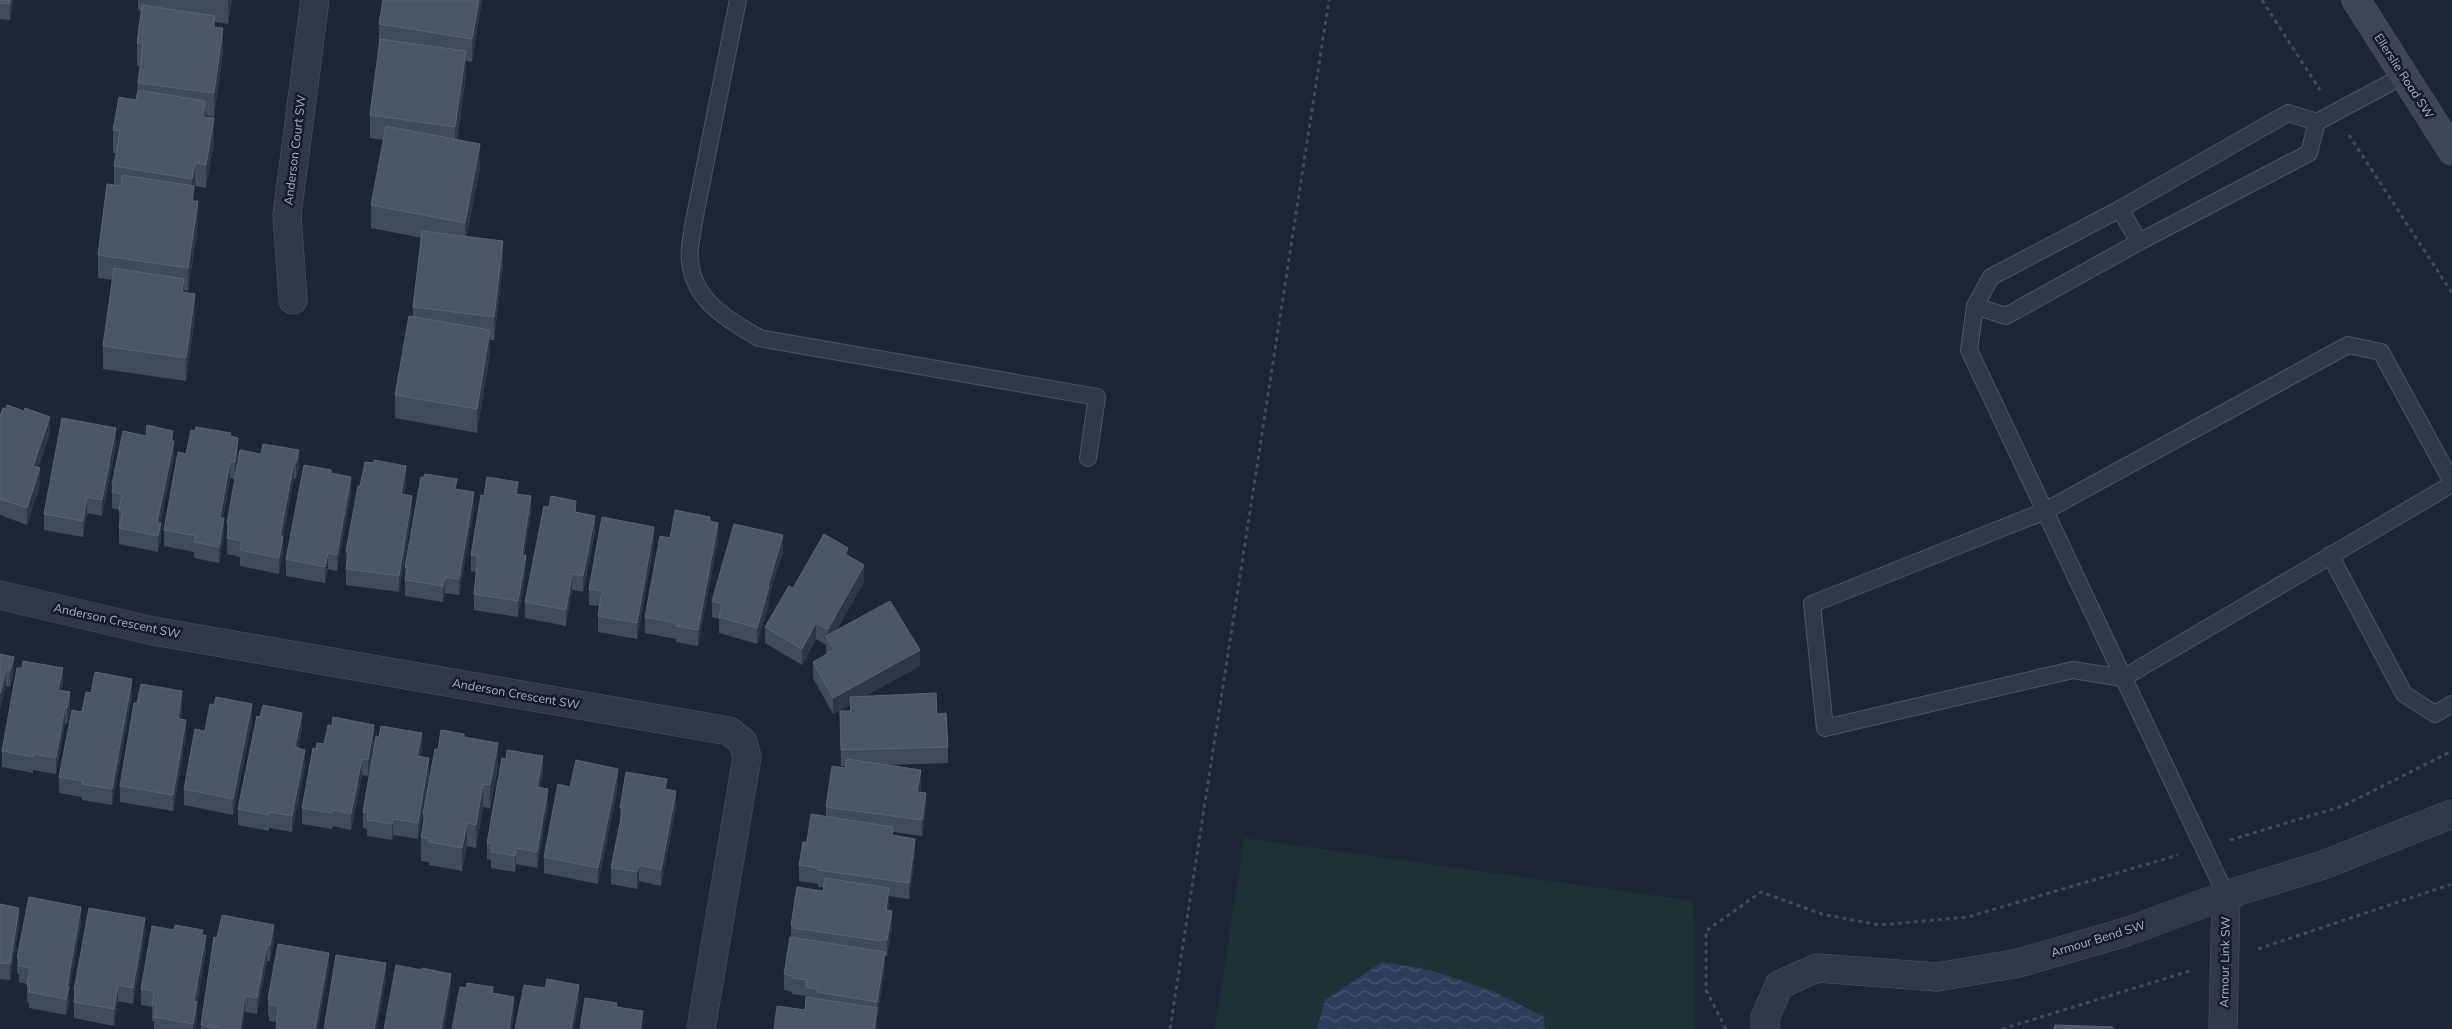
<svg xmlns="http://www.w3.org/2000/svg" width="2452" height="1029" font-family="Mulish,sans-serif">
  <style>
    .park { fill: #203136 }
    .water { fill: url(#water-waves) }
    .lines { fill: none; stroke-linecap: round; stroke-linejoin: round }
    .service-casing { stroke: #4f5464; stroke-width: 18 }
    .minor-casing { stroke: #4f5464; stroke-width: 29 }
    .secondary-casing { stroke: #4f5464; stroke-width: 29 }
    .path { stroke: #3d4e54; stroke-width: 3; stroke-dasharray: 4 4; stroke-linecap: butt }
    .service { stroke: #313746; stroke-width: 16 }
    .minor { stroke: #313746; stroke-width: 28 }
    .secondary { stroke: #3f4559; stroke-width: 28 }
    .wall { fill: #424a5e }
    .shaded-wall { fill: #2f3649 }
    .building { fill: #4d5569; stroke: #5c6377 }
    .labels { text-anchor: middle; stroke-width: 5; stroke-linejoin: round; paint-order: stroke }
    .street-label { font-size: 12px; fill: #abb1c3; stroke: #171c2a }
  </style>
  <defs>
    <pattern id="water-waves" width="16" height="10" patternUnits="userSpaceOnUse" patternTransform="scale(1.25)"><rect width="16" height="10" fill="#2f3c5b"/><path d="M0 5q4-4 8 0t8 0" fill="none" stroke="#4a5671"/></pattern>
  </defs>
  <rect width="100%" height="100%" fill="#1e2535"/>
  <polygon class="park" points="1244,838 1694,901 1695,1029 1215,1029"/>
  <polygon class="water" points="1382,962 1430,970 1495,992 1544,1017 1545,1029 1317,1029 1325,1000"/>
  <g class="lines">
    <defs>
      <g id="service">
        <path d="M738 0 693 226C692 237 688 250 690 261 694 302 728 319 759 338L1097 397 1088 458"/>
        <polyline points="2317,122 2403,76"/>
        <polyline points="2120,209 2139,242"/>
        <polyline points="1975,306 2006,316 2139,242 2309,153 2317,122 2288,113 2120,209 1991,277 1975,306 1969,350 2226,895"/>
        <polyline points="2452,482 2381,352 2348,345 2045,511 1812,604 1825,728 2073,670 2123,678 2452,484"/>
        <polyline points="2330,555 2404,694 2435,714 2452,704"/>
      </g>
      <g id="minor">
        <polyline points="293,300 287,215 315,0"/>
        <polyline points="0,595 153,631 729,731 743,742 747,757 701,1029"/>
        <polyline points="1765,1029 1765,1018 1779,985 1817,968 1937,977 2019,963 2126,932 2226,895 2323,865 2452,814"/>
        <polyline points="2223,1029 2226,895"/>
      </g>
      <polyline id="secondary" points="2356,0 2452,151"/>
    </defs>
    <use href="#service" class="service-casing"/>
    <use href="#minor" class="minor-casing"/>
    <use href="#secondary" class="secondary-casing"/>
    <g class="path">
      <polyline points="2262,0 2320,90"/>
      <polyline points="2349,135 2452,293"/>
      <polyline points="2230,840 2343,806 2452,751"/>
      <polyline points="2258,949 2452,884"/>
      <polyline points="1170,1029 1329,0"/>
      <polyline points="1726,1029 1706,990 1706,931 1761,892 1822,914 1879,925 1968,917 2178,855"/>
      <polyline points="2002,1029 2193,970"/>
    </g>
    <use href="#service" class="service"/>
    <use href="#minor" class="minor"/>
    <use href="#secondary" class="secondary"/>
  </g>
  <g class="wall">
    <polygon points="0,0 13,0 10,20 0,19"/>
    <polygon points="138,0 232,0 228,24 215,22 215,28 223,52 214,117 205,115 214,141 206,188 195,186 194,192 194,201 198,224 188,291 184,290 184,292 195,317 186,381 103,369 103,346 113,280 98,278 98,255 114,185 114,166 116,153 113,153 113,130 136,100 140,66 137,66 137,43 141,11 138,10"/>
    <polygon points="482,0 472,62 466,61 466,74 457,140 480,168 466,237 503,264 494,340 490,340 490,353 477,433 395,418 395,395 413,317 413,307 422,238 371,228 371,205 384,140 370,138 370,115 379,47 379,24"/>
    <polygon points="0,416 50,433 38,468 40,484 27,525 0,515"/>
    <polygon points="231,436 238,454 235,479 230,478 223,518 224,534 219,563 194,558 194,552 164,546 164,530 186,454"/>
    <polygon points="173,441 174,457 160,523 161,539 158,552 119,544 119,510 112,508 112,484"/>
    <polygon points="116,444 102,516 87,513 83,537 44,530 44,514"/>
    <polygon points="299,450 299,466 296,479 294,478 283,536 283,552 279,574 240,566 240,557 227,554 227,523 261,454"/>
    <polygon points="331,473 351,493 337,571 328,569 325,583 286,576 286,559"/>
    <polygon points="406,482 404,495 412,512 399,592 346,585 346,551 360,486"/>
    <polygon points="457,489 474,508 459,595 445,593 443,602 405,596 405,567"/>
    <polygon points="518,494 531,512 524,555 526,571 518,617 474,610 474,594 476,572 471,571 471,555 484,496"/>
    <polygon points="576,512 595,532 583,592 572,590 566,626 525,618 525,602"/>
    <polygon points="710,521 718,539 698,646 676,642 676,639 645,633 645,617 670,538"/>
    <polygon points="654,543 637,639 598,632 598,616 599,606 589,605 589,589"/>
    <polygon points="783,551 769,596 769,603 757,644 719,633 719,619 712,617 712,601"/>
    <polygon points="848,556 864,582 836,631 920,666 865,696 937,714 948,747 948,763 887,765 921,786 920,793 926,809 922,836 893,832 893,836 915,855 909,899 889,896 888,911 892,927 887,956 885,956 885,968 877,1018 876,1029 774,1029 805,1010 806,996 792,994 792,992 784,990 784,974 791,937 791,925 823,891 823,887 818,887 818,884 799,881 799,865 807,842 826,817 826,807 845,768 846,766 841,766 840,711 850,711 850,705 833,714 813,678 813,662 827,654 826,652 826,645 816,639 802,665 765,643 765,627 793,588"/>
    <polygon points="0,654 14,673 10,687 6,686"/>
    <polygon points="63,684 61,691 70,709 67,724 65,723 56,774 33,770 33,773 2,767 2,751"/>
    <polygon points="91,693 132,695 112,805 82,800 82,797 59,793 59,777 82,712"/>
    <polygon points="182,707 181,719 186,736 173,811 120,802 120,786"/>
    <polygon points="252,720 233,815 184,805 184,789 205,731"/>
    <polygon points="302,729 298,748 305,766 292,832 269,828 269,831 238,825 238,809"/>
    <polygon points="464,737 498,766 490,808 483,807 476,848 467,846 462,871 429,865 429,862 421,861 421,837 423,828 423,814 438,749"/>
    <polygon points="374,741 368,776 362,775 351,830 333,826 332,829 302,824 302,808 324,744"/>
    <polygon points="422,749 420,756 429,774 418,839 393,835 392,840 367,836 367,829 363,828 363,812"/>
    <polygon points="543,772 540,787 548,805 537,868 516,864 515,872 491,868 491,860 487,859 487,843"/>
    <polygon points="618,785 598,884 544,873 544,857 570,787"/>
    <polygon points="667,790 676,807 661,886 639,881 637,889 611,884 611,868 620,823 620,808"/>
    <polygon points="0,904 19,924 10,980 0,979"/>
    <polygon points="81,923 69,990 69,1003 66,1015 29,1008 29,1003 27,1002 27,984 19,982 19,974 17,974 17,958"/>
    <polygon points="145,934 133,1004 118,1001 114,1026 74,1018 74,990"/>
    <polygon points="203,935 206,951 197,1004 197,1018 195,1029 154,1029 154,1021 152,1021 152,1007 141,1005 141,989"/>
    <polygon points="214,937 274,941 270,961 267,961 257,1014 245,1012 242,1029 201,1029 201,1025"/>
    <polygon points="329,969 276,1022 269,1021 269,1015 268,1015 268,999"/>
  </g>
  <g class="shaded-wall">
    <polygon points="10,0 13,0 10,20"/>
    <polygon points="228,0 232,0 228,24"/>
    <polygon points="479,0 482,0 472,62 472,39"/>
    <polygon points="223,28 223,52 214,117 214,93"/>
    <polygon points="466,51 466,74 455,150 455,127"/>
    <polygon points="205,101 205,124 203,117"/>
    <polygon points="214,118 214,141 206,188 206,165"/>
    <polygon points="480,144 480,168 465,246 465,223"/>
    <polygon points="195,163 195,186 194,192 194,209 192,224 192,179"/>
    <polygon points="198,201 198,224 188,291 188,268"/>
    <polygon points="503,241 503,264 494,340 494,317"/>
    <polygon points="184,279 184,302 182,292"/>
    <polygon points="195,294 195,317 186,381 186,358"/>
    <polygon points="490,330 490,353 477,433 477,409"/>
    <polygon points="50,417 50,433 33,482 33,466"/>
    <polygon points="116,428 116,444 102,516 102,500"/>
    <polygon points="173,431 174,457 158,536 157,523"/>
    <polygon points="238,438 238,454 235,479 235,462"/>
    <polygon points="299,450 299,466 296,479 296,463"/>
    <polygon points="230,461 230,478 220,534 220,518"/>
    <polygon points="294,462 294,478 280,552 280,536"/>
    <polygon points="406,466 406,482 401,510 401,494"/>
    <polygon points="40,468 40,484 27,525 27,508"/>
    <polygon points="351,477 351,493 337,571 337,555"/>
    <polygon points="474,492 474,508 459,595 459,579"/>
    <polygon points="412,496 412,512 399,592 399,576"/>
    <polygon points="531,496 531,512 522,571 522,555"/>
    <polygon points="87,497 87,513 83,537 83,521"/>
    <polygon points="595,516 595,532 583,592 583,576"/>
    <polygon points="224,518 224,534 219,563 219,547"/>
    <polygon points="161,523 161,539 158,552 158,536"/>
    <polygon points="718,523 718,539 698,646 698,630"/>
    <polygon points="654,527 654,543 637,639 637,623"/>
    <polygon points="783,535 783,551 769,596 769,603 757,644 757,628 768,586"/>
    <polygon points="283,536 283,552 279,574 279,558"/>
    <polygon points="848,548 848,564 845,554"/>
    <polygon points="328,553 328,569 325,583 325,567"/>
    <polygon points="526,555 526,571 518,617 518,601"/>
    <polygon points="864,565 864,582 830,642 828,638 828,629"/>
    <polygon points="572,574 572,590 566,626 566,610"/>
    <polygon points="445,577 445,593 443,602 443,586"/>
    <polygon points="816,623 816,639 802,665 802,649"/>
    <polygon points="920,650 920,666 850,704 850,697 850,705 833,714 833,698"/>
    <polygon points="14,657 14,673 10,687 10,671"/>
    <polygon points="63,668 63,684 58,706 58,690"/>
    <polygon points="6,670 6,686 0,710 0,694"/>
    <polygon points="132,679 132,695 112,805 112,789"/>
    <polygon points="182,691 182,707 178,735 178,719"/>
    <polygon points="70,692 70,709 67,724 67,708"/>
    <polygon points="252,704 252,720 233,815 233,799"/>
    <polygon points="65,707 65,723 56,774 56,758"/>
    <polygon points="302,713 302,729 295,763 295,747"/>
    <polygon points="186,720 186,736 173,811 173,795"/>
    <polygon points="374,725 374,741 368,776 368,760"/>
    <polygon points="422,733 422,749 417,772 417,756"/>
    <polygon points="498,743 498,766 490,808 490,785"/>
    <polygon points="305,750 305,766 292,832 292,816"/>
    <polygon points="543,756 543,772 537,803 537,787"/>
    <polygon points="429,758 429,774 418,839 418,823"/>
    <polygon points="362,759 362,775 351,830 351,814"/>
    <polygon points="618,769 618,785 598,884 598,868"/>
    <polygon points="921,770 921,786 917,808 917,792"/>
    <polygon points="483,784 483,807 476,848 476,825"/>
    <polygon points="548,789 548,805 537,868 537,852"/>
    <polygon points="676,791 676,807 661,886 661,870"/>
    <polygon points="926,793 926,809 922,836 922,820"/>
    <polygon points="393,819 393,835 392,840 392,824"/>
    <polygon points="467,823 467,846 462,871 462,848"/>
    <polygon points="915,839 915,855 909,899 909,883"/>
    <polygon points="516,848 516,864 515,872 515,856"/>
    <polygon points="639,865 639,881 637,889 637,872"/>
    <polygon points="889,888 889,904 886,926 886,910"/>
    <polygon points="81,907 81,923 69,990 69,1003 66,1015 67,987"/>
    <polygon points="19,908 19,924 10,980 10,964"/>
    <polygon points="892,911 892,927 887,956 887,940"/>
    <polygon points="145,918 145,934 133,1004 133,988"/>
    <polygon points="274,925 274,941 270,961 270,945"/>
    <polygon points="206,935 206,951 197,1004 197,1018 195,1029 193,1029 194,1001"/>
    <polygon points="267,945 267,961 257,1014 257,998"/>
    <polygon points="885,952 885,968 877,1018 877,1002"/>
    <polygon points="329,953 329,969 318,1029 315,1029"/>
    <polygon points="386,963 386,980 377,1029 374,1029"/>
    <polygon points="451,974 451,990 444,1029 441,1029"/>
    <polygon points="118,985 118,1001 114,1026 114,1009"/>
    <polygon points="579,985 579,1001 574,1029 571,1029"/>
    <polygon points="245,996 245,1012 242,1029 240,1029"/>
    <polygon points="514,997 514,1013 512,1029 509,1029"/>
    <polygon points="877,1008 877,1024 876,1029 874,1029"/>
    <polygon points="643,1011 643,1029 640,1029"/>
  </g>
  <g class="building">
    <polygon points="0,0 10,0 10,4 0,3"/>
    <polygon points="383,0 479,0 472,39 379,24"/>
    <polygon points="142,5 215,16 213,27 223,28 214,93 138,83 143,44 137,43"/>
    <polygon points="380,39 466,51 455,127 370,115"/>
    <polygon points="138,90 205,101 203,117 214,118 206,165 195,163 192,179 114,166 120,131 113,130 119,97 136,100"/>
    <polygon points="386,126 480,144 465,223 371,205"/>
    <polygon points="122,175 194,186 192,201 198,201 188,268 98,255 107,184 121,186"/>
    <polygon points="422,231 503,241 494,317 413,307"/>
    <polygon points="114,268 184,279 182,292 195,294 186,358 103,346"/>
    <polygon points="409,316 490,330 477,409 395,395"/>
    <polygon points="7,405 24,411 25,408 50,417 33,466 40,468 27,508 0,499 0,416 3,408 6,409"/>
    <polygon points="62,418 116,428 102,500 87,497 83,521 44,514"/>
    <polygon points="147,425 173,431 171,441 174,441 157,523 161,523 158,536 119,528 123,511 119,510 122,494 112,492 114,485 112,484 123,431 146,436"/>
    <polygon points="196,427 231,433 230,436 238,438 235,462 230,461 220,518 224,518 219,547 194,542 196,536 164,530 178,452 186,454 191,430 195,431"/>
    <polygon points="263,444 299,450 296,463 294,462 280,536 283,536 279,558 240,550 242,541 227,538 229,524 227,523 240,450 261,454"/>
    <polygon points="374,460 406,466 401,494 412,496 399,576 346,569 349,552 346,551 358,486 360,486 365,462 374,463"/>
    <polygon points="304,465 331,470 331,473 351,477 337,555 328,553 325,567 286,559"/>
    <polygon points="425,474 457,479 455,489 474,492 459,579 445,577 443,586 405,580 408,567 405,567 421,477 424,477"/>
    <polygon points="487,477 518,482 516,494 531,496 522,555 526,555 518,601 474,594 478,556 471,555 481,495 484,496"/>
    <polygon points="551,496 576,501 575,512 595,516 583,576 572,574 566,610 525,602 544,506 549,507"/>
    <polygon points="675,510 710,517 710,521 718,523 698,630 676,626 676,623 645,617 660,536 670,538"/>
    <polygon points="602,517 654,527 637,623 598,616 602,591 589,589"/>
    <polygon points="734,524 783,535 768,586 769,587 757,628 719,617 722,604 712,601"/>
    <polygon points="824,534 848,548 845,554 864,565 828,629 816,623 802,649 765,627 789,586 793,588"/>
    <polygon points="890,601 920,650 833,698 813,662 834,650 826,636"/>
    <polygon points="0,654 14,657 10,671 6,670 0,694"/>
    <polygon points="23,661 63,668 58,690 70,692 67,708 65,707 56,758 33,754 33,757 2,751 17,668 22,668"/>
    <polygon points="95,672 132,679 112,789 82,784 83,781 59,777 72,710 82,712 86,692 91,693"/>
    <polygon points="141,684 182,691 178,719 186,720 173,795 120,786 134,703 137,703"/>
    <polygon points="936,693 937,714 946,713 948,747 841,750 840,711 851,711 850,697"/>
    <polygon points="216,697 252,704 233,799 184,789 195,729 205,731 210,704 214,705"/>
    <polygon points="263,705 302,713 295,747 305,750 292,816 269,812 269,815 238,809 257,716 260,717"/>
    <polygon points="333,717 374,725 368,760 362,759 351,814 333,810 332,813 302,808 313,748 316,749 317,743 324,744 328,725 332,726"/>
    <polygon points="381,726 422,733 417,756 429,758 418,823 393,819 392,824 367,820 368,813 363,812 376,736 379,737"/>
    <polygon points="441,730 464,734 464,737 498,743 490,785 483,784 476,825 467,823 462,848 429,842 429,839 421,837 425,815 423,814 435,749 438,749"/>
    <polygon points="507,750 543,756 537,787 548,789 537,852 516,848 515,856 491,852 492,844 487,843 502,758 506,759"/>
    <polygon points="847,759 921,770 917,792 926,793 922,820 826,807 832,766 845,768"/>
    <polygon points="576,760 618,769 598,868 544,857 558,784 570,787"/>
    <polygon points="626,772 667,779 665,789 676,791 661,870 639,865 637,872 611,868 623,808 620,808"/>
    <polygon points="811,814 893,827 892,835 915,839 909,883 818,870 819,868 799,865 803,842 807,842"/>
    <polygon points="825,878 889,888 886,910 892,911 887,940 881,939 881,941 794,928 794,925 791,925 797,887 823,891"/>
    <polygon points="29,897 81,907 67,987 69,987 66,999 29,992 30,987 27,986 30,968 19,966 20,958 17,958"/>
    <polygon points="0,904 19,908 10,964 0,963"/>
    <polygon points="89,908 145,918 133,988 118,985 114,1009 74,1002 76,990 74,990"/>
    <polygon points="222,915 274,925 270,945 267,945 257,998 245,996 240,1029 224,1029 201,1025 214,937 217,938"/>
    <polygon points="175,925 203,930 202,935 206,935 194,1001 197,1002 193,1024 154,1017 156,1005 152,1005 154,991 141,989 152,926 174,930"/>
    <polygon points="790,937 885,952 877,1002 817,992 817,989 806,987 807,980 792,978 792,976 784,974"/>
    <polygon points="278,944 329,953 315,1029 276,1029 278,1006 269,1004 270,1000 268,999"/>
    <polygon points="336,955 386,963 374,1029 324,1029"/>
    <polygon points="396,965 422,970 422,968 451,974 441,1029 384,1029"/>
    <polygon points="547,979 579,985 571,1029 515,1029 524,985 545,988"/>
    <polygon points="467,983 493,987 492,993 514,997 509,1029 452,1029 460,987 466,988"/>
    <polygon points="806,997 877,1008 874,1029 774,1029 777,1006 805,1010"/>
    <polygon points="585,998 617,1003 616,1007 643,1011 640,1029 580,1029"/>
    <polygon points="2055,1025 2113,1027 2113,1029 2054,1029"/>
  </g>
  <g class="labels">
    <g class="street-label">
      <text transform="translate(2404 76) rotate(57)" y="4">Ellerslie Road SW</text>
      <text transform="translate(295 150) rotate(-83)" y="4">Anderson Court SW</text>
      <text transform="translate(117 621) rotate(12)" y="4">Anderson Crescent SW</text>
      <text transform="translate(516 694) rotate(10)" y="4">Anderson Crescent SW</text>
      <text transform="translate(2098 939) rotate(-17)" y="4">Armour Bend SW</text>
      <text transform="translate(2225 962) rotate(-89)" y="4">Armour Link SW</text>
    </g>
  </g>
</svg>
